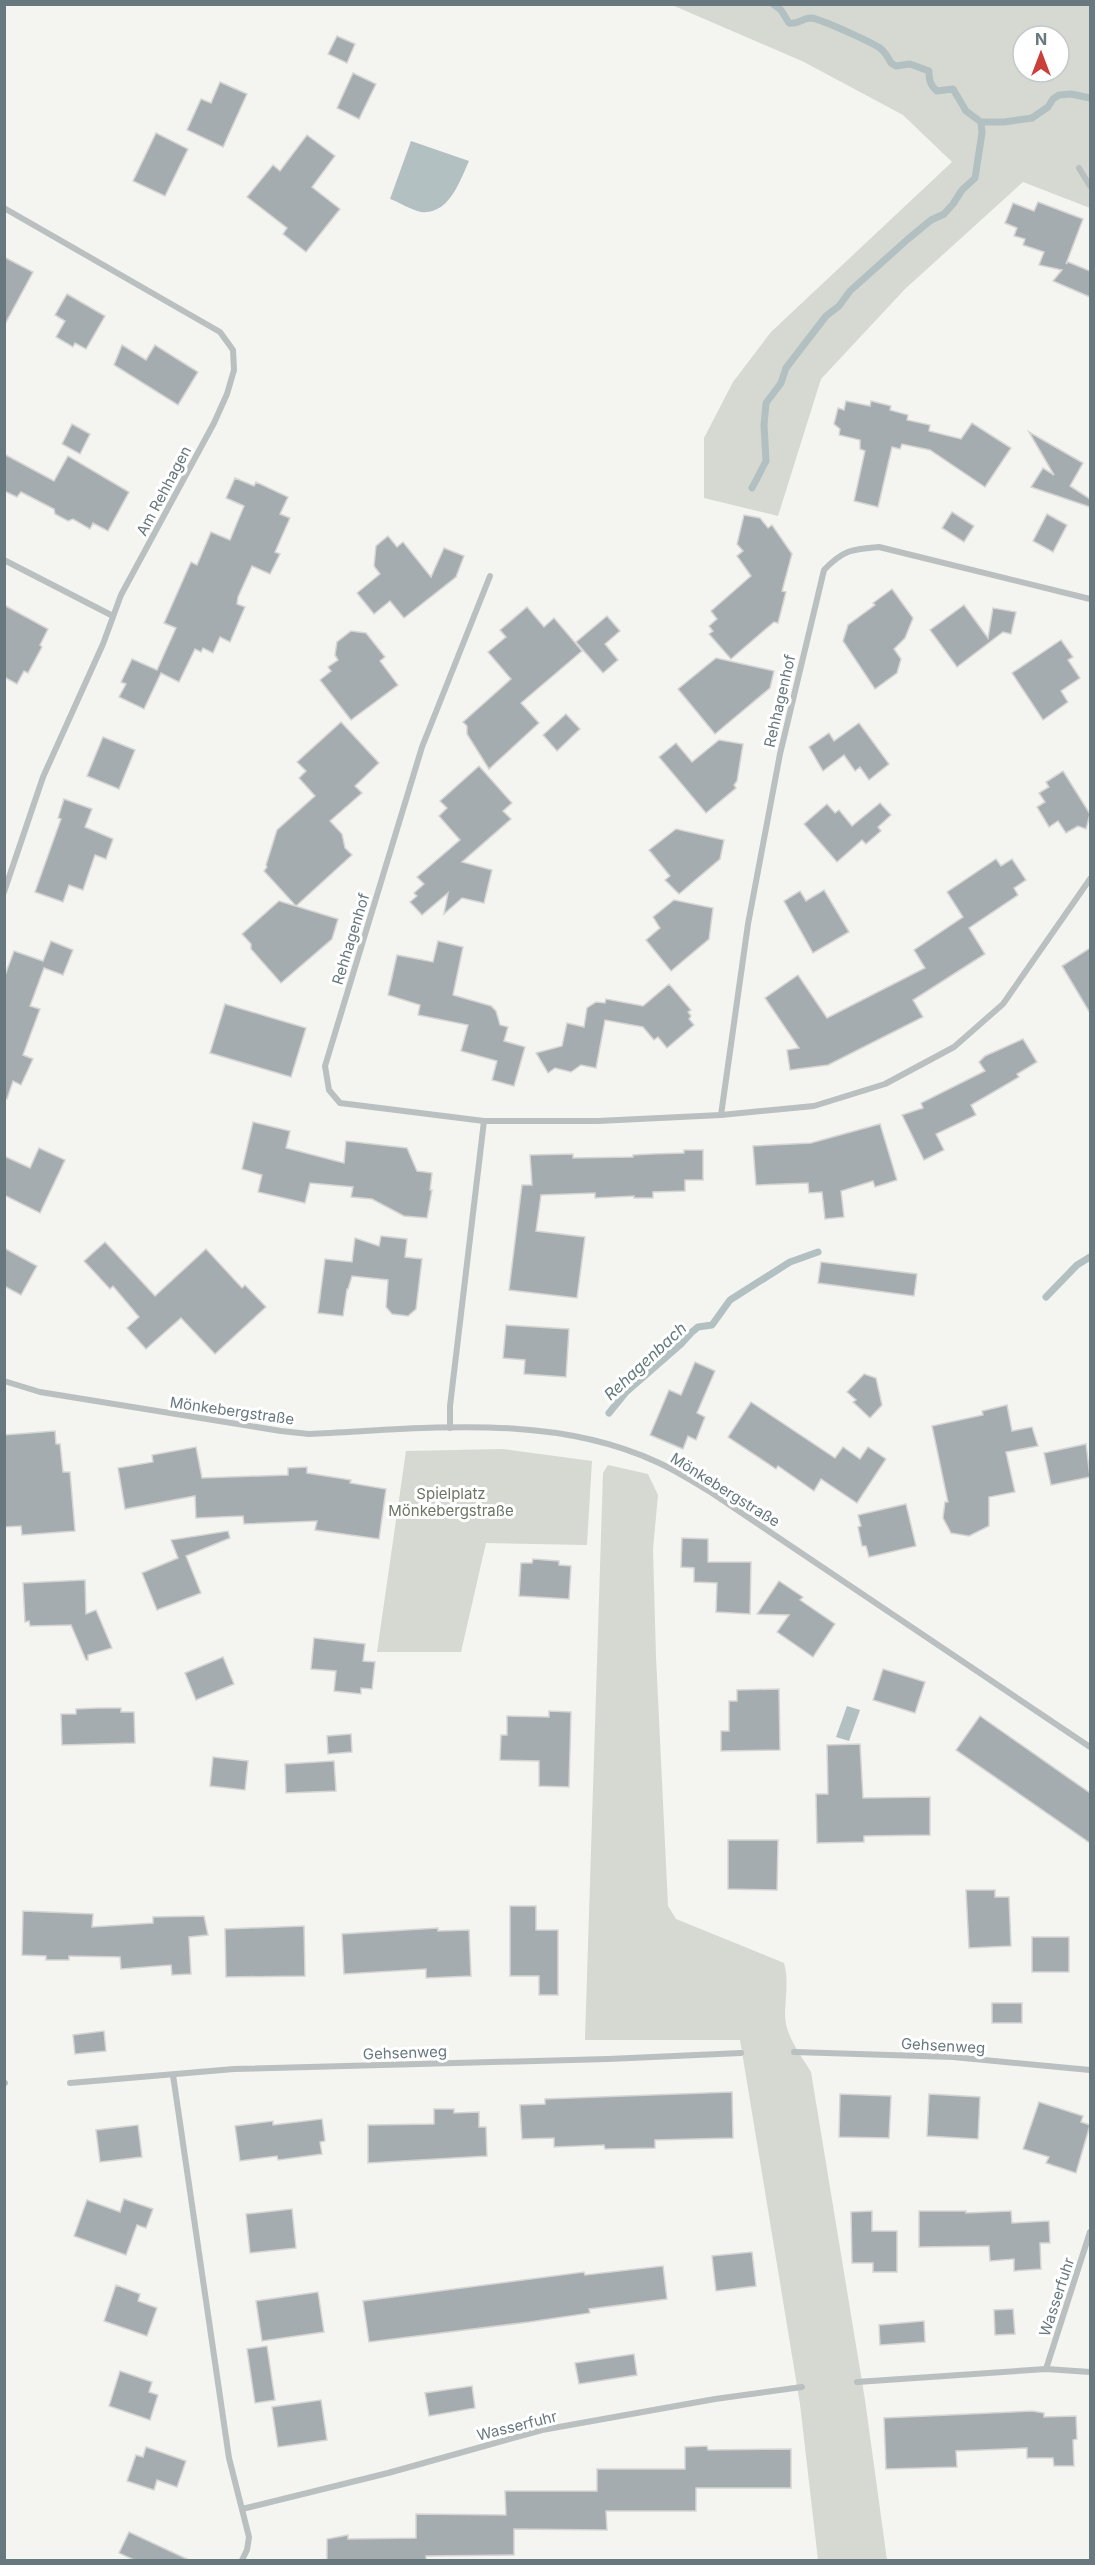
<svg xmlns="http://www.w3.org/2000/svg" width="1095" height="2565" font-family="Inter,sans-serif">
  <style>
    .green { fill: #d5d9d1; fill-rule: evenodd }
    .water { fill: #b2c0c1 }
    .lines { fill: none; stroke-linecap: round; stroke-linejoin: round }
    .stream { stroke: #b2c0c1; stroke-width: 7 }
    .building { fill: #a4acaf; stroke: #d6d5d4; stroke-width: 1.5 }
    .street { stroke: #babfc0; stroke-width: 6 }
    .labels { text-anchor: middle; stroke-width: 6; stroke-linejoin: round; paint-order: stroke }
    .street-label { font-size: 15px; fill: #67787e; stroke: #fff }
    .park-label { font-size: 15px; fill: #6c7665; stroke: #fff }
    .water-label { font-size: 16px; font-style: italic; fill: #637a7b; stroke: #fff }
  </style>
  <rect width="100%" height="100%" fill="#f4f4f1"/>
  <g class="green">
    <path d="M672 5H1090V208L1023 182 905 289 821 379 778 516 704 498V438L733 382 771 332 952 162 903 115 804 62ZM1023 36H1059V72H1023Z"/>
    <polygon points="503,1449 592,1461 587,1545 486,1543 461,1652 377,1652 406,1451"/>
    <path d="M608 1465 648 1474 658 1495 653 1549 656 1657 668 1906 676 1919 784 1963C789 1981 785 1998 785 2016 786 2037 801 2055 811 2072L865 2400 887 2560H818L800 2404 740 2040H585L603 1473Z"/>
  </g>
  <g class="water">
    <path d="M411 141 469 161C460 181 449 215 421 212 411 210 399 202 390 199Z"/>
    <polygon points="847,1706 860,1710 849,1741 836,1737"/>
  </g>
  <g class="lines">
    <g class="stream">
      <path d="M773 4 781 10 789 23C798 25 802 18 811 18 821 19 871 42 880 48 885 52 888 57 891 63L896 66 910 64 929 71C929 80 930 85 937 91L953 89 966 111 981 122H1004L1032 118 1048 107 1053 99 1059 95 1071 94 1090 98"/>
      <polyline points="752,488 766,461 764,425 766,403 781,383 786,368 826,316 839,306 850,291 908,239 931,220 944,214 953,204 962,190 975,178 982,133 981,122"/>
      <polyline points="1046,1297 1077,1265 1090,1257"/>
      <polyline points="609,1413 626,1392 682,1343 692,1332 698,1327 712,1325 730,1300 790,1262 818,1252"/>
    </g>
  </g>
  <g class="building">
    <polygon points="337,36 355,44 347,63 328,54"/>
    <polygon points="353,73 376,84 359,119 337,108"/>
    <polygon points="220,82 247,94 223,147 187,130 201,99 211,103"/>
    <polygon points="156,133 188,149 165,196 133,181"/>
    <polygon points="307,135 335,156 312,187 340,209 306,252 283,234 287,228 247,197 273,165 280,171"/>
    <polygon points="1038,202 1083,219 1066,264 1068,262 1090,271 1090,297 1053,281 1062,270 1039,265 1044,252 1023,245 1025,239 1014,236 1017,228 1005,223 1013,203 1034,211"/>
    <polygon points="4,257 33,272 4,326"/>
    <polygon points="67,294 105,316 86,349 75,343 73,347 56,337 65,321 55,315"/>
    <polygon points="122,345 146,360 155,345 198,372 178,405 114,365"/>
    <polygon points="846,401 870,406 871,401 891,406 890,410 908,415 907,420 930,425 929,431 961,439 972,423 1011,448 985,487 930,450 902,444 900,449 892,447 878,507 854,501 865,451 860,449 860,440 839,435 840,429 834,424 838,408 844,410"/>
    <polygon points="72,424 90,434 80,454 62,444"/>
    <polygon points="1029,432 1083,463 1070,486 1090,499 1090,507 1031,487 1043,468 1054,475"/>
    <polygon points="4,454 54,481 68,456 129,492 108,531 93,523 90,529 73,519 68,521 55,514 54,509 21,492 17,497 4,491"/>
    <polygon points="235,478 254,486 256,482 288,497 280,514 290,518 275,552 280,554 270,574 252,566 238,597 237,604 245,607 230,642 220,637 213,653 203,648 201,652 195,649 179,682 161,673 144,709 119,697 126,684 121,682 132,659 157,670 176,628 164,623 191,562 197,565 211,532 230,540 244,506 226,498"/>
    <polygon points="952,512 974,526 964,542 942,528"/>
    <polygon points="1047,514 1067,525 1053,552 1033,541"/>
    <polygon points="744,515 760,518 768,528 772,525 792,554 782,591 786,592 778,623 774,622 731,659 709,634 713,631 709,626 717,619 711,611 751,576 737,556 743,551 737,544"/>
    <polygon points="388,536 397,547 403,542 431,577 444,548 464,556 456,577 404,618 390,601 374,614 357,593 380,574 374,566 376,546"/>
    <polygon points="892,589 913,618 905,638 894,649 901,659 897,673 875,689 843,641 848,625 875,605 873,603"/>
    <polygon points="4,605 48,629 40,645 42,647 28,673 24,671 17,684 4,677"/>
    <polygon points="964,605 988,638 993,608 1016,612 1011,634 1003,632 957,667 930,630"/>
    <polygon points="527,607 544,627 554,618 582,651 521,703 539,723 489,769 467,734 467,726 463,722 511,679 488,652 506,637 500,630"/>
    <polygon points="607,616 620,631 605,644 618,660 603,673 576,642"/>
    <polygon points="351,631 366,633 385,657 380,661 398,685 351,720 320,680 331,671 328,667 338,660 335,655 337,642"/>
    <polygon points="1061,640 1073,657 1068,660 1080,678 1061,691 1068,702 1043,720 1012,673"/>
    <polygon points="716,658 774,671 770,688 715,734 678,689"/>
    <polygon points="566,714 580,729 557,751 543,735"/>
    <polygon points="341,722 379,763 355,786 362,793 330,821 342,834 345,848 352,855 296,906 264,871 267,867 266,865 277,830 315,796 299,778 306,771 297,762"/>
    <polygon points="859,723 889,764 869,780 860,767 855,771 844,755 823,771 809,747 829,733 834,741"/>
    <polygon points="103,737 135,750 119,789 87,776"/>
    <polygon points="719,740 743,744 737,781 734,785 736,788 706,813 659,757 676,743 692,762"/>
    <polygon points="479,766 512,803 503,811 511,819 462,862 492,870 484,903 462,898 444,914 448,893 422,915 410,902 417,896 414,893 424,884 417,877 460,840 439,816 447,808 440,801"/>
    <polygon points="1063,771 1090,814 1086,829 1078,826 1066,833 1058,821 1049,827 1037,807 1045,802 1039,793 1049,787 1046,782"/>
    <polygon points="64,799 92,809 85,827 113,839 106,859 95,855 83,890 69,885 63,902 35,892 61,819 58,818"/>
    <polygon points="880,803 891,815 878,827 881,831 866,844 862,840 837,862 804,824 827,804 835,813 839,810 852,826"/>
    <polygon points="676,829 724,840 720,859 679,894 665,880 670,876 649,850"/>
    <polygon points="996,859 1001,866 1012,859 1026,880 1014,888 1018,895 969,928 985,954 913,1000 923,1017 828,1065 790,1070 787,1050 799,1048 765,998 798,975 827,1018 925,968 914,950 963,917 947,892"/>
    <polygon points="824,890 849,932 813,953 784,901 800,891 806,901"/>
    <polygon points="674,900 713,908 709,939 671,971 646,940 660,928 653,917"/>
    <polygon points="279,901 338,919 332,939 281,983 251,949 251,944 242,934"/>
    <polygon points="51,941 73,950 63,975 44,968 30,1006 40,1009 23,1055 33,1059 21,1085 13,1081 7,1099 4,1099 4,978 14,951 43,961"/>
    <polygon points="438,941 463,947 453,995 491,1006 496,1011 500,1025 508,1027 504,1041 525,1047 514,1086 492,1080 497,1061 461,1051 468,1025 418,1015 420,1005 388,995 397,955 433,962"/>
    <polygon points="1090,948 1090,1013 1062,966"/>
    <polygon points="669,984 691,1010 688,1012 691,1016 689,1019 694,1025 667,1048 658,1037 654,1040 643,1027 605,1020 596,1068 581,1065 571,1072 555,1068 548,1073 536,1053 562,1046 567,1023 584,1027 587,1008 596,1002 605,1003 606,999 643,1006"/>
    <polygon points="225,1004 306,1028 291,1077 210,1053"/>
    <polygon points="1023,1039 1037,1062 1017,1074 1019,1077 971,1105 976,1115 936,1134 944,1150 924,1160 902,1115 923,1108 921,1103 985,1071 979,1062 985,1056"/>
    <polygon points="253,1122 290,1131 286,1148 344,1163 346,1141 407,1148 417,1171 432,1173 430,1190 432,1190 427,1218 404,1216 372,1199 351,1197 353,1187 310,1183 305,1203 258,1192 262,1175 242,1169"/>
    <polygon points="880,1124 897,1180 875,1187 873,1181 841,1191 844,1217 825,1219 822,1192 809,1193 808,1183 756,1185 753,1146 811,1143"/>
    <polygon points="39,1148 65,1160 40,1213 4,1195 4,1156 30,1168"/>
    <polygon points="684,1150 703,1150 703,1180 685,1180 685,1191 653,1192 653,1198 634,1198 634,1196 595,1198 595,1193 541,1195 536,1231 585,1237 577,1298 509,1290 522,1185 532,1185 530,1155 573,1154 573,1158 633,1157 633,1155 651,1154 684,1153"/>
    <polygon points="381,1236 407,1239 405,1257 422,1259 416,1309 408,1316 392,1314 386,1307 388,1280 352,1276 348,1289 347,1289 343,1316 318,1313 325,1259 352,1262 355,1238 379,1246"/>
    <polygon points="105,1242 155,1296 206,1249 242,1288 245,1285 266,1307 215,1354 181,1318 146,1349 127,1328 139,1317 113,1286 110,1289 84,1261"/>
    <polygon points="4,1248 37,1266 21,1295 4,1286"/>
    <polygon points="821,1262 917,1274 914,1296 818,1283"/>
    <polygon points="506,1325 569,1329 566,1377 524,1374 525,1360 503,1358"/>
    <polygon points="695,1362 715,1371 697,1413 705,1417 696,1440 688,1436 683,1449 650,1435 669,1390 681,1395"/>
    <polygon points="864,1374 876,1378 882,1405 870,1418 853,1402 856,1400 847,1392"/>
    <polygon points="751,1402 835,1458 843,1447 860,1459 868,1447 886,1459 857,1503 821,1479 814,1491 778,1466 776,1469 728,1437"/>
    <polygon points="1007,1405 1012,1431 1032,1427 1038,1446 1006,1452 1015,1492 989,1497 989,1526 969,1536 951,1533 943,1518 945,1502 948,1502 932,1426 983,1415 982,1411"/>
    <polygon points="55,1431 56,1444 60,1444 63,1472 70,1472 75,1531 22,1535 21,1526 4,1527 4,1435"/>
    <polygon points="1086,1444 1090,1477 1051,1485 1044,1453"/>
    <polygon points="196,1447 202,1478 288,1475 288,1468 307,1467 307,1473 351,1480 350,1483 386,1489 379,1539 315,1530 317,1521 244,1524 243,1516 196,1518 195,1496 125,1509 118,1468 153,1462 152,1455"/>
    <polygon points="906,1504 916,1546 869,1557 866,1546 862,1546 858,1527 861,1526 858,1515"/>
    <polygon points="228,1531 230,1538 186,1556 201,1593 157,1610 142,1573 178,1558 171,1540"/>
    <polygon points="682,1538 708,1539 708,1562 751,1562 750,1614 716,1612 717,1583 694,1582 694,1568 681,1567"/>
    <polygon points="533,1559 559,1561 559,1565 571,1566 569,1599 519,1596 521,1563 532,1563"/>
    <polygon points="85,1580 86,1614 96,1610 112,1648 88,1655 88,1660 86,1660 71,1625 30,1626 29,1621 25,1622 23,1583"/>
    <polygon points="779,1581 803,1597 800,1600 835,1624 813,1657 777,1632 789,1615 757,1614"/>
    <polygon points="314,1638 365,1644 363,1661 375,1662 372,1689 361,1688 361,1694 334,1691 336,1671 311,1669"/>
    <polygon points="223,1657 234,1684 196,1700 185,1673"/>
    <polygon points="883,1669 925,1682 915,1713 873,1700"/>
    <polygon points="779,1689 780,1750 721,1751 721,1731 729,1731 729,1701 737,1701 737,1690"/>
    <polygon points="98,1708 121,1708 121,1712 134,1712 135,1743 62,1745 61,1714 76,1714 76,1709"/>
    <polygon points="549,1711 571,1712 569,1787 539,1786 539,1761 500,1760 501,1735 507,1735 507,1716 549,1717"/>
    <polygon points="980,1716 1090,1793 1090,1843 956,1750"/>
    <polygon points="351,1734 352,1752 328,1754 327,1736"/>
    <polygon points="860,1744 863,1798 930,1797 930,1835 864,1836 864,1842 817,1843 816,1794 828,1794 827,1745"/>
    <polygon points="213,1757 248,1761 245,1790 210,1786"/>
    <polygon points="334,1761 336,1791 286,1793 285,1764"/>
    <polygon points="728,1840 778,1840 777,1890 728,1889"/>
    <polygon points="966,1890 995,1890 995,1897 1009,1897 1011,1946 969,1948"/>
    <polygon points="510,1906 536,1906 536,1930 558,1930 558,1995 539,1995 539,1976 510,1976"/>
    <polygon points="23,1911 93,1914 92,1927 153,1923 153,1917 204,1916 208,1935 189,1937 191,1974 172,1975 171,1965 121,1969 120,1957 69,1956 69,1960 46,1960 46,1956 22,1955"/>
    <polygon points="304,1926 305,1976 226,1977 225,1929"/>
    <polygon points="438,1928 438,1931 469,1930 471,1976 426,1978 426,1969 344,1974 342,1934"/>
    <rect x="1032" y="1937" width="37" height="35"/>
    <rect x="992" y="2003" width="30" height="20"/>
    <polygon points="104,2031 106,2051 75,2054 73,2035"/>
    <polygon points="732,2092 733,2138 655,2140 655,2148 605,2149 604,2145 554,2147 554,2138 522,2139 520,2105 545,2104 545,2099"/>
    <polygon points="840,2094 891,2096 889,2138 839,2137"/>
    <polygon points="929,2094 980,2097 978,2139 927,2136"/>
    <polygon points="1039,2102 1083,2116 1081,2122 1090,2125 1076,2173 1046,2163 1049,2157 1023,2149"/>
    <polygon points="434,2109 454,2109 454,2113 479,2112 479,2127 486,2127 487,2156 368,2163 368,2125 434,2124"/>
    <polygon points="322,2119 325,2141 320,2142 322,2154 278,2160 277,2156 240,2161 235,2126 273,2121 273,2125"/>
    <polygon points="138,2125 142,2157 100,2162 96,2130"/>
    <polygon points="124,2199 153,2209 146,2228 137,2225 126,2255 74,2236 87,2200 120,2212"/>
    <polygon points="292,2209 296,2248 250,2253 246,2214"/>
    <polygon points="872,2211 872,2231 897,2231 897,2272 873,2272 873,2263 852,2263 851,2212"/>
    <polygon points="919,2211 966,2211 966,2213 1011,2211 1012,2223 1049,2221 1050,2243 1040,2243 1041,2269 1014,2271 1014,2259 990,2261 989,2246 919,2247"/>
    <polygon points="752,2252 756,2286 716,2291 712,2256"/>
    <polygon points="663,2266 667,2299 589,2309 590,2313 529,2322 369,2342 363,2301 584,2272 585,2275"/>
    <polygon points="116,2285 140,2294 138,2301 157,2308 147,2336 104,2321"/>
    <polygon points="318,2292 324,2332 262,2341 256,2301"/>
    <polygon points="1013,2309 1015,2334 995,2335 994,2310"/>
    <polygon points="924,2321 925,2342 880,2345 879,2325"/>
    <polygon points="267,2346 275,2400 255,2403 247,2349"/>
    <polygon points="634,2354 637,2375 579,2384 575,2363"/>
    <polygon points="120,2371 152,2382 149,2392 158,2395 150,2420 109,2406"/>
    <polygon points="472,2386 475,2408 429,2416 425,2393"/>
    <polygon points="321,2400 327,2440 278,2447 272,2407"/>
    <polygon points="1032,2411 1044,2413 1044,2417 1076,2416 1077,2439 1073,2440 1074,2466 1054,2466 1053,2458 1027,2458 1027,2448 956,2451 957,2467 886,2469 884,2418"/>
    <polygon points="707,2446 708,2450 791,2449 791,2488 696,2488 696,2511 606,2511 607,2530 514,2529 514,2555 426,2556 426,2560 327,2560 327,2539 348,2535 348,2539 416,2538 416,2514 506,2515 505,2491 597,2491 597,2469 685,2469 685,2447"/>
    <polygon points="146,2447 186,2461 177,2487 157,2480 154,2490 127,2481 136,2455 143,2457"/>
    <polygon points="129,2532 189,2560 134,2560 119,2553"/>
  </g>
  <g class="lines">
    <g class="street">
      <polyline points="1079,168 1090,186"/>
      <polyline points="4,208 220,332 233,350 234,370 227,394 214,423 121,595 103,644 43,777 4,892"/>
      <polyline points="4,560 113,616"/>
      <polyline points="490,576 422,747 325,1066 329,1090 340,1103 484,1121 598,1121 721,1115 814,1106 885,1084 954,1047 1003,1004 1090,879"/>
      <path d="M721 1115 748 924 780 754 824 570C843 550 852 549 879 547L1090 599"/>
      <path d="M4 1381 40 1392 281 1431 309 1434C424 1429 550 1412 657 1462 675 1470 692 1481 709 1491L1090 1747"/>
      <polyline points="450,1428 450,1406 484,1121"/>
      <polyline points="794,2052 953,2057 1090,2070"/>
      <polyline points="173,2075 229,2458 249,2537 247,2550 242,2560"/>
      <polyline points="4,2083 5,2083"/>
      <polyline points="70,2083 234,2069 608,2059 741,2053"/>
      <polyline points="1046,2369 1090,2232"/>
      <polyline points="857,2382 1046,2369 1090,2372"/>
      <polyline points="242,2509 388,2473 542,2430 715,2399 802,2387"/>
    </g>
  </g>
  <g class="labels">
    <g class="street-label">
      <text transform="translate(164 491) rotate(-62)" y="5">Am Rehhagen</text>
      <text transform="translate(780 701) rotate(-77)" y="5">Rehhagenhof</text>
      <text transform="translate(351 939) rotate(-73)" y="5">Rehhagenhof</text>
      <text transform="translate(232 1411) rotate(8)" y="5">Mönkebergstraße</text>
      <text transform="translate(725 1490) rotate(32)" y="5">Mönkebergstraße</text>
      <text transform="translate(943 2046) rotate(3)" y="5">Gehsenweg</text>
      <text transform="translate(405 2053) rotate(-2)" y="5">Gehsenweg</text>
      <text transform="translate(1057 2297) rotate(-72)" y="5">Wasserfuhr</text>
      <text transform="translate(517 2426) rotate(-14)" y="5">Wasserfuhr</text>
    </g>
    <g class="park-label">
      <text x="451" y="1499">Spielplatz<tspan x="451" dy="17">Mönkebergstraße</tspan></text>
    </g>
    <g class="water-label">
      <text transform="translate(645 1361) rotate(-43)" y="6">Rehagenbach</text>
    </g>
  </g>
  <rect width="1095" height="2565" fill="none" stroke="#67787e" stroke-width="12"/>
  <g transform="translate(1041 54)"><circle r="28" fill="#ffffff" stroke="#c2c9cb" stroke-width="1.5"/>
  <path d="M0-4.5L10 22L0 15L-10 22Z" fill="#cb3f3a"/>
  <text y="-9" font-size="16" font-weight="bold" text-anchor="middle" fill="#67787e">N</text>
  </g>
</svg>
